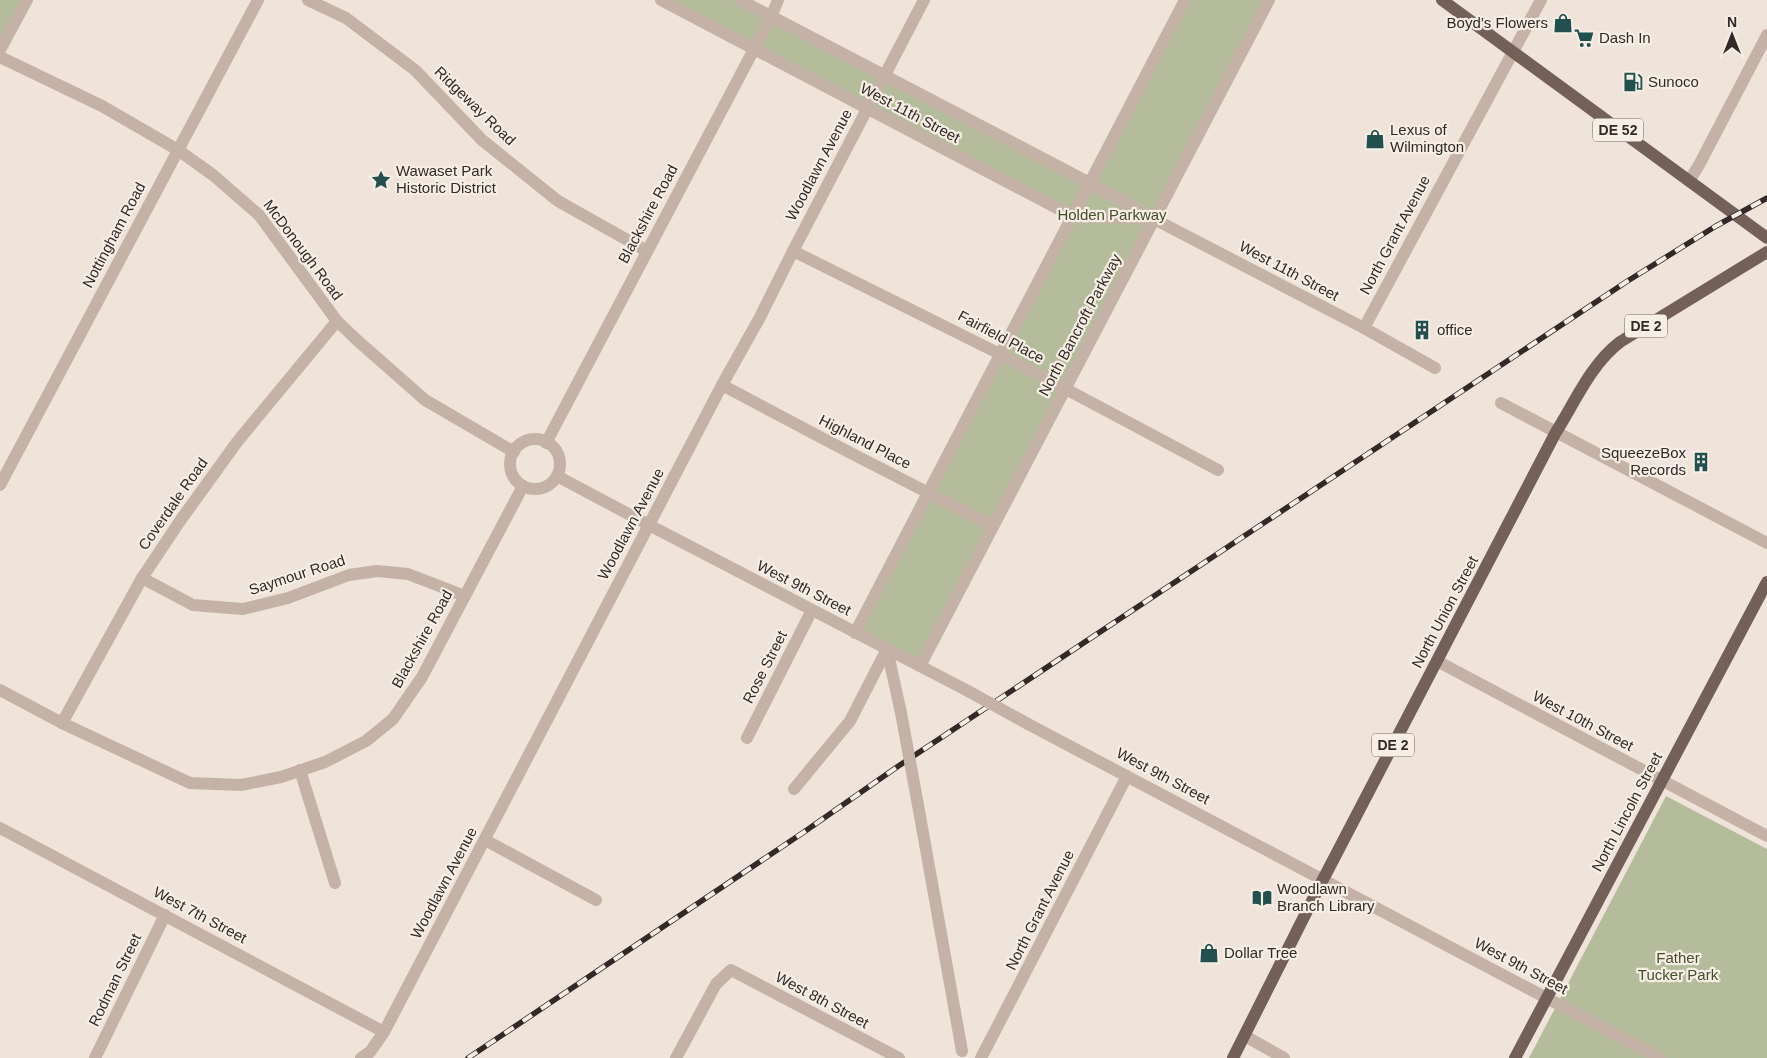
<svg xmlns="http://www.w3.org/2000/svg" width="1767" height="1058" font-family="Arial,sans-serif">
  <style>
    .green { fill: #b4bc9c }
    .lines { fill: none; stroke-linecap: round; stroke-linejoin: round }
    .pedestrian { stroke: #c5b2a7; stroke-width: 12 }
    .minor { stroke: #c5b2a7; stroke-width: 12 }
    .tertiary { stroke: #c5b2a7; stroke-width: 12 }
    .primary { stroke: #736059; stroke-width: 12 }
    .rail-casing { stroke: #332a27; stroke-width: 5.5 }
    .rail { stroke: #f7eee6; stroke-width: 4; stroke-dasharray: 11; stroke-linecap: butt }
    .pedestrian-bridge { stroke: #c5b2a7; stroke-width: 12 }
    .minor-bridge { stroke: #c5b2a7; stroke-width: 12 }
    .labels { text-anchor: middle; stroke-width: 4.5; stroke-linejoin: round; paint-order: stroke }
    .shield { fill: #f7eee6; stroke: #6e6560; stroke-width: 1 }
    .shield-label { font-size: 14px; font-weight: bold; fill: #332a27 }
    .poi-label { font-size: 15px; fill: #332a27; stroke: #f7eee6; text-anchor: start }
    .street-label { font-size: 15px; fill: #332a27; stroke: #f7eee6 }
    .park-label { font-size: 15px; fill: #454f2d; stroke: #f7eee6 }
  </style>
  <rect width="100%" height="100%" fill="#efe3da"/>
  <g class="green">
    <polygon points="0,0 29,0 0,54"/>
    <polygon points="661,0 740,0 1089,182 1185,0 1269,0 920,666 855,633 1072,216"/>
    <polygon points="1666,796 1767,849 1767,1058 1529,1058"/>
  </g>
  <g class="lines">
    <g class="pedestrian">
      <polyline points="887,649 901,713"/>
      <polyline points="920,816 962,1051"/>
    </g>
    <g class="minor">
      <polyline points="308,0 346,18 415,70 482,140 558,201 647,251"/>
      <polyline points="661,0 1072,216 1152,219"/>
      <polyline points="740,0 1090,183 1154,219 1364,328 1435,368"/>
      <polyline points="0,57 102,106 178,150 213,175 259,215 337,321 358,341 425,400 514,452"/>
      <polyline points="1689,181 1699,165 1767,35"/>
      <polyline points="793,251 1000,354 1218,470"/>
      <polyline points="1364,328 1541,0"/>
      <polyline points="722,385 841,448 993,526"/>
      <polyline points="1501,403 1767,543"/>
      <circle cx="535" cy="464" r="25"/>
      <polyline points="546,443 771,17 778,0"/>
      <polyline points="557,476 649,525 968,691"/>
      <polyline points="0,485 258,0"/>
      <polyline points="142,578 193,605 243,609 288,598 349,575 377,571 408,574 465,596"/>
      <polyline points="855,633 1185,0"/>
      <polyline points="1437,661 1767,836"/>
      <polyline points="920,666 1269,0"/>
      <polyline points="0,690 62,723 190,783 241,785 281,777 325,762 366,741 393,719 422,677 523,486"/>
      <polyline points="62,723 142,578 180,521 237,442 337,321"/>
      <polyline points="1028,724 1660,1058"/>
      <polyline points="747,738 812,610"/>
      <polyline points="300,770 335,883"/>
      <polyline points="794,789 850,721 887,649"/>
      <polyline points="0,828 384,1032"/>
      <polyline points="485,840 596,900"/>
      <polyline points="1245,1036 1284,1058"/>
      <polyline points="95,1058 165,915"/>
      <polyline points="361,1058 370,1052 384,1032 722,385 759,319 793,251 924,0"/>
      <polyline points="676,1058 716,984 731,970 899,1058"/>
      <polyline points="981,1058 1127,776"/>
    </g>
    <polyline class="tertiary" points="0,50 27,0"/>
    <g class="primary">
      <polyline points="1442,0 1767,238"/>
      <path d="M1233 1058 1316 893 1556 432C1575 402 1591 364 1620 342L1767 252"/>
      <polyline points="1515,1058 1767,582"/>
    </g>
    <defs>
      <polyline id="rail" points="468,1058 804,832 897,767 1626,282 1716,226 1767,198"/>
    </defs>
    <use href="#rail" class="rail-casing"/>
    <use href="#rail" class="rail"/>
    <polyline class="pedestrian-bridge" points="901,713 920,816"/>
    <polyline class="minor-bridge" points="968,691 1028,724"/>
  </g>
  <defs>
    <symbol id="shop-bare" viewBox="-9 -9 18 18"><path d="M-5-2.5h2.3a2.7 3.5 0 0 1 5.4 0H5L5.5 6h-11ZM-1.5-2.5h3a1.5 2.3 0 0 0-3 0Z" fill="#21504f" stroke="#f7eee6" stroke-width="2.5" paint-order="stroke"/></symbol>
    <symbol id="supermarket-bare" viewBox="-9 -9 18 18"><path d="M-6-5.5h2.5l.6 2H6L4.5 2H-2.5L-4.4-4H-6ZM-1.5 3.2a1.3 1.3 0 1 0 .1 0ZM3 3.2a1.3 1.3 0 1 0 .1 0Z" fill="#21504f" stroke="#f7eee6" stroke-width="2.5" paint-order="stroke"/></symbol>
    <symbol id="fuel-bare" viewBox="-9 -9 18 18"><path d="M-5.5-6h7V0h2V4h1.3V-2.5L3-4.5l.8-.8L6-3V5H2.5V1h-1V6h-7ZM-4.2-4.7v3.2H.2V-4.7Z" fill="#21504f" stroke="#f7eee6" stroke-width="2.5" paint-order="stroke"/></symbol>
    <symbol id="sight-bare" viewBox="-9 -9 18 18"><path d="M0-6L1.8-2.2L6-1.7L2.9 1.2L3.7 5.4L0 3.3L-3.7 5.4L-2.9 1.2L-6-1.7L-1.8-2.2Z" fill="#21504f" stroke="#f7eee6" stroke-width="2.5" paint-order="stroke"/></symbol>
    <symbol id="building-bare" viewBox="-9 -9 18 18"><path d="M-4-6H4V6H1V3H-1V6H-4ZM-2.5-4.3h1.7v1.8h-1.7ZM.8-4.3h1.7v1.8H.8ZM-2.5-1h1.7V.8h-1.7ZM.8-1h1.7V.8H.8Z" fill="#21504f" stroke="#f7eee6" stroke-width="2.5" paint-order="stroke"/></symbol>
    <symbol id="library-bare" viewBox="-9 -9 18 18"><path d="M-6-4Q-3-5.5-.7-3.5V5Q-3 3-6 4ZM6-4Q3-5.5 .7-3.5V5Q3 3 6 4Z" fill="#21504f" stroke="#f7eee6" stroke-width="2.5" paint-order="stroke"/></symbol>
  </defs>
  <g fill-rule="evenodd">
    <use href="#shop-bare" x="1549" y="9" width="28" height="28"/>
    <use href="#supermarket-bare" x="1570" y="24" width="28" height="28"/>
    <use href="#fuel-bare" x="1619" y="68" width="28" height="28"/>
    <use href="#shop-bare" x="1361" y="125" width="28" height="28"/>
    <use href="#sight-bare" x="367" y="166" width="28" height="28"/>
    <use href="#building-bare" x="1408" y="316" width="28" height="28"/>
    <use href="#building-bare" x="1687" y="448" width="28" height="28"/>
    <use href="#library-bare" x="1248" y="884" width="28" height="28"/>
    <use href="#shop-bare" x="1195" y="939" width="28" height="28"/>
  </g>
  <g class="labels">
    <g class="shield">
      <rect x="1593" y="118.5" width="50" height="23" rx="4"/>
      <rect x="1625" y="314.5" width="42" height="23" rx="4"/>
      <rect x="1372" y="733.5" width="42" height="23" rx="4"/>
    </g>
    <g class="shield-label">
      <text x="1618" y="135">DE 52</text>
      <text x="1646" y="331">DE 2</text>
      <text x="1393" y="750">DE 2</text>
    </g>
    <g class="poi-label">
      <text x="1548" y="28" text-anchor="end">Boyd’s Flowers</text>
      <text x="1599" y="43">Dash In</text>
      <text x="1648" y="87">Sunoco</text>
      <text x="1390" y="135">Lexus of<tspan x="1390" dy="17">Wilmington</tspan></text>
      <text x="396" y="176">Wawaset Park<tspan x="396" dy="17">Historic District</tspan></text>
      <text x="1437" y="335">office</text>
      <text x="1686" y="458" text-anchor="end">SqueezeBox<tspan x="1686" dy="17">Records</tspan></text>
      <text x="1277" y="894">Woodlawn<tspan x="1277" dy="17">Branch Library</tspan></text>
      <text x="1224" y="958">Dollar Tree</text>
    </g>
    <g class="street-label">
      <text transform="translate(475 106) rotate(44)" y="5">Ridgeway Road</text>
      <text transform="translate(910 113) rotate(28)" y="5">West 11th Street</text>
      <text transform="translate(819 165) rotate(-62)" y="5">Woodlawn Avenue</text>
      <text transform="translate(648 214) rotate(-62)" y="5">Blackshire Road</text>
      <text transform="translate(114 235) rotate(-62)" y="5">Nottingham Road</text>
      <text transform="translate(1395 235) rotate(-62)" y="5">North Grant Avenue</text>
      <text transform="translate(303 250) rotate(53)" y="5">McDonough Road</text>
      <text transform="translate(1289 271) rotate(28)" y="5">West 11th Street</text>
      <text transform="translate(1080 325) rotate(-62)" y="5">North Bancroft Parkway</text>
      <text transform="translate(1001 337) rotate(28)" y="5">Fairfield Place</text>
      <text transform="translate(865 442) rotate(27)" y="5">Highland Place</text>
      <text transform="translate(173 504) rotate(-55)" y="5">Coverdale Road</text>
      <text transform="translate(631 524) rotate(-62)" y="5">Woodlawn Avenue</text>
      <text transform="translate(297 575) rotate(-18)" y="5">Saymour Road</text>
      <text transform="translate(804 588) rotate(27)" y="5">West 9th Street</text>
      <text transform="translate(1445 612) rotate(-62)" y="5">North Union Street</text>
      <text transform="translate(422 639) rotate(-61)" y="5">Blackshire Road</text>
      <text transform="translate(765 667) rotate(-63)" y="5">Rose Street</text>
      <text transform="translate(1583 721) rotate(28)" y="5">West 10th Street</text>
      <text transform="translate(1163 776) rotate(28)" y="5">West 9th Street</text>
      <text transform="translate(1627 812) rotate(-62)" y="5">North Lincoln Street</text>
      <text transform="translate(444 883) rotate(-62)" y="5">Woodlawn Avenue</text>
      <text transform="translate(1040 910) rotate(-63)" y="5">North Grant Avenue</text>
      <text transform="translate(200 915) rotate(28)" y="5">West 7th Street</text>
      <text transform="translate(1521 966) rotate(28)" y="5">West 9th Street</text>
      <text transform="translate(115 980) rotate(-64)" y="5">Rodman Street</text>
      <text transform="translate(822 1000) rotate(28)" y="5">West 8th Street</text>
    </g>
    <g class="park-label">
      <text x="1112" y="220">Holden Parkway</text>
      <text x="1678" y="963">Father<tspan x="1678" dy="17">Tucker Park</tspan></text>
    </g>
  </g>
  <g transform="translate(1732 35)" stroke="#f7eee6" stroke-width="4" paint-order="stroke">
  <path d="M0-4L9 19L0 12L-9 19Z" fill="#332a27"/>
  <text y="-8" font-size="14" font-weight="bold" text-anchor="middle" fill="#332a27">N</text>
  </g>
</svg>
